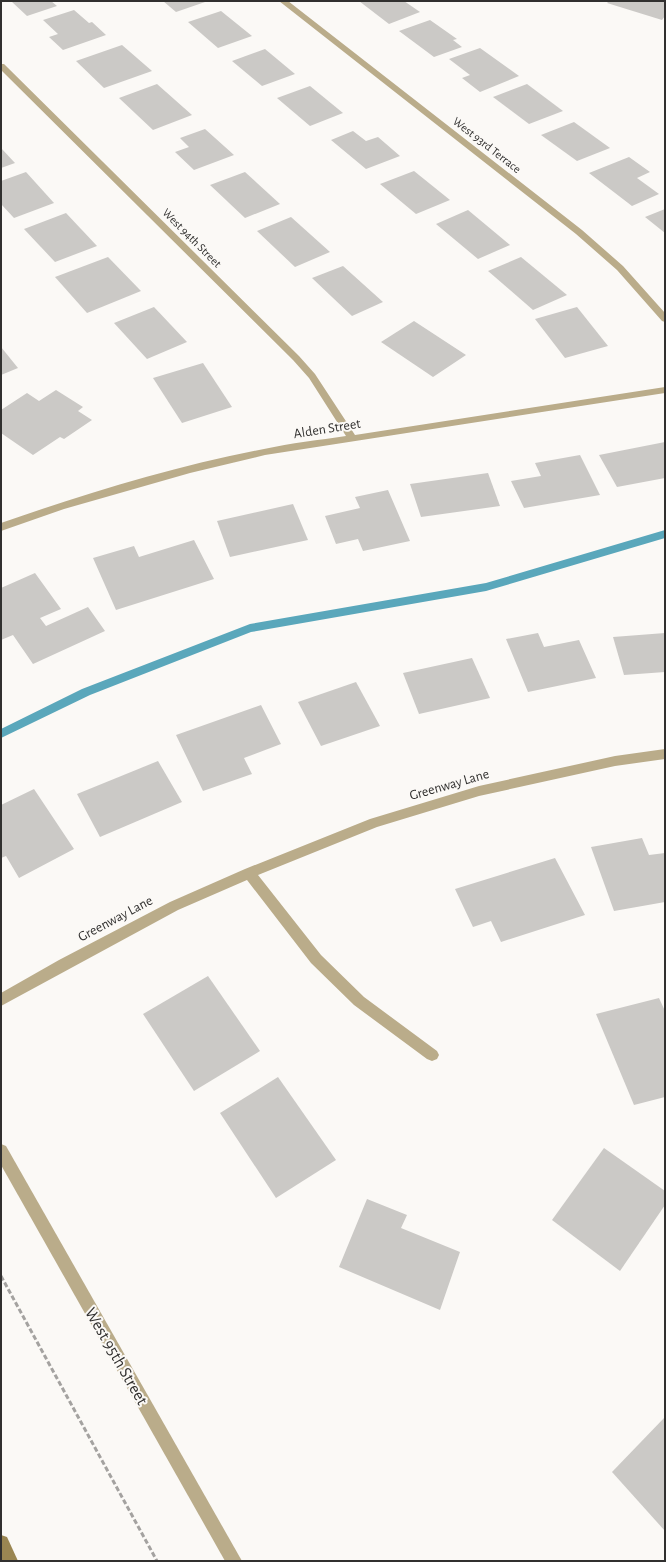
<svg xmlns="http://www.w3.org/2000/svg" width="666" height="1562" font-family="'Alegreya Sans',sans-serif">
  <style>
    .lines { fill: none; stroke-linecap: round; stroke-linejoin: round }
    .stream { fill: #5aa7bb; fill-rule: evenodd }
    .building { fill: #cbc9c6 }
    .path { stroke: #a4a2a0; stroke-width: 3; stroke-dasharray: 5 2.5; stroke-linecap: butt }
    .street { fill: #baac8a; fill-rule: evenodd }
    .secondary { fill: #9a8652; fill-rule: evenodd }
    .labels { text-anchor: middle; stroke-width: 4; stroke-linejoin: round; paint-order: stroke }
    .far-street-label { font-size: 12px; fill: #31302f; stroke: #fbf9f6 }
    .street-label { font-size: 14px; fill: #31302f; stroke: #fbf9f6 }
    .near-street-label { font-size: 17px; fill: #31302f; stroke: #fbf9f6 }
  </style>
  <rect width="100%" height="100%" fill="#fbf9f6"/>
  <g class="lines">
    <polygon class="stream" points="665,530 665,538 486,591 251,632 90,695 1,738 1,729 82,689 250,624 486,583"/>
  </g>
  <g class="building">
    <polygon points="11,1 51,1 57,6 27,16"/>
    <polygon points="163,1 208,1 176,12"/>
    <polygon points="359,1 404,1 420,12 389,24"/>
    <polygon points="609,1 661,1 665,2 665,16 662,20 607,3"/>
    <polygon points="74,10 89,23 92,22 106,35 63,50 49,37 58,34 43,20"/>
    <polygon points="221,11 252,36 218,48 188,22"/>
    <polygon points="430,20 457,39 453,40 462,47 434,57 399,31"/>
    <polygon points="122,45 152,71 104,88 76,61"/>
    <polygon points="480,48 519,76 480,92 462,78 470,75 449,59"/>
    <polygon points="265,49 295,74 262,86 232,61"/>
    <polygon points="157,84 192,115 153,130 119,98"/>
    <polygon points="527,84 563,111 529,124 493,97"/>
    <polygon points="310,86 343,113 310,126 277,98"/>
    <polygon points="574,122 610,148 577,161 541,135"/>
    <polygon points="205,129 234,155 194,170 175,152 189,147 180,138"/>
    <polygon points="353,131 366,141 378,137 400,156 366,169 331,140"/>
    <polygon points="1,148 15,163 1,168"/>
    <polygon points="629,157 650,172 637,178 659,194 632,206 589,173"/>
    <polygon points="414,171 450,200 416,214 380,184"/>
    <polygon points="26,172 54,203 14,218 1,204 1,181"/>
    <polygon points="245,172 280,204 245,218 210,185"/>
    <polygon points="665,209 665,233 645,217"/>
    <polygon points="468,210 510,245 478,259 436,224"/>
    <polygon points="66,213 97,246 55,262 24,229"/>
    <polygon points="291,217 330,252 295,267 257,231"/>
    <polygon points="108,257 141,291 87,313 55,277"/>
    <polygon points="521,257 567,295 533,310 488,271"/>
    <polygon points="343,266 383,302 352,316 312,278"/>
    <polygon points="154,307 187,342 147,359 114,323"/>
    <polygon points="577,307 608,346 565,358 535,319"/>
    <polygon points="414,321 466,355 433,377 381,342"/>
    <polygon points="1,347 18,368 1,375"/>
    <polygon points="203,363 232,407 182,423 153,378"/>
    <polygon points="56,390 83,407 78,411 92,420 64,439 60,437 33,455 1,433 1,410 27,393 39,401"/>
    <polygon points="665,442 665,478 617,487 599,455"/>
    <polygon points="580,455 600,495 524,508 511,481 541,476 535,463"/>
    <polygon points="488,473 500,506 421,517 410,484"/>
    <polygon points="388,490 410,541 363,551 358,539 336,544 325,516 360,508 355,497"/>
    <polygon points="293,504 308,540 230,557 217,521"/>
    <polygon points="194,540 214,579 116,610 93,558 134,546 139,557"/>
    <polygon points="35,573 61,609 40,618 46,626 88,607 105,631 33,664 13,635 1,640 1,588"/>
    <polygon points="538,633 544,647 579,640 596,678 528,692 506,639"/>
    <polygon points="665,633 665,672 624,675 613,637"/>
    <polygon points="472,658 490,698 419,714 403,673"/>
    <polygon points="356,682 380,726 321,746 298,702"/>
    <polygon points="261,705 281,744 244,758 252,774 203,791 176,735"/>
    <polygon points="158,761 182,802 100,837 77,794"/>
    <polygon points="34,789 74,849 19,878 6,856 1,858 1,805"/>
    <polygon points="642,838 649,855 665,853 665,902 614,911 591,847"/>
    <polygon points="555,858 585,915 501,942 491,921 473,927 455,889"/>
    <polygon points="208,976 260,1051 194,1091 143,1014"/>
    <polygon points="659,998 665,1011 665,1097 634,1105 596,1014"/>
    <polygon points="278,1077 336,1160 276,1198 220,1113"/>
    <polygon points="604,1148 665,1191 665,1205 620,1271 552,1220"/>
    <polygon points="367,1199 407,1215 401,1228 460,1252 440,1310 339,1267"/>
    <polygon points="665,1417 665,1531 612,1472"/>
  </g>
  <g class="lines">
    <polyline class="path" points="1,1276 157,1561"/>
    <g class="street">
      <polygon points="279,1 288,1 582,230 623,266 665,313 665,322 662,321 617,270 576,234"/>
      <path d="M1 64H4L299 356 315 374 355 435 665 387V393L265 455 190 473 64 509 1 531V523C87 493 175 466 264 449 291 443 319 440 346 436L309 378 293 360 1 70Z"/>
      <polygon points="665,749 665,759 615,766 479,796 377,827 258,875 321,955 364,997 437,1051 439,1055 437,1059 432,1061 427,1059 354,1005 311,963 247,880 178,910 1,1006 1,993 59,960 170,902 245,869 370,819 479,786 615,756"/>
      <polygon points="1,1144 6,1146 242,1561 225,1561 1,1165"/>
    </g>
    <polygon class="secondary" points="1,1535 7,1537 18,1561 1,1561"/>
  </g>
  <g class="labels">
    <g class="far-street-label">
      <text transform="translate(487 145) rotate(38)" y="4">West 93rd Terrace</text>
      <text transform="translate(192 238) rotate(45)" y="4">West 94th Street</text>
    </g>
    <g class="street-label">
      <text transform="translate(327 428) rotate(-9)" y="5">Alden Street</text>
      <text transform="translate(449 784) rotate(-16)" y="5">Greenway Lane</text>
      <text transform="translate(115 918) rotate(-28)" y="5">Greenway Lane</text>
    </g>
    <g class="near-street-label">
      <text transform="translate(117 1356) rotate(60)" y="6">West 95th Street</text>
    </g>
  </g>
  <rect width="666" height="1562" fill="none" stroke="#31302f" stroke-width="4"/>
</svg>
